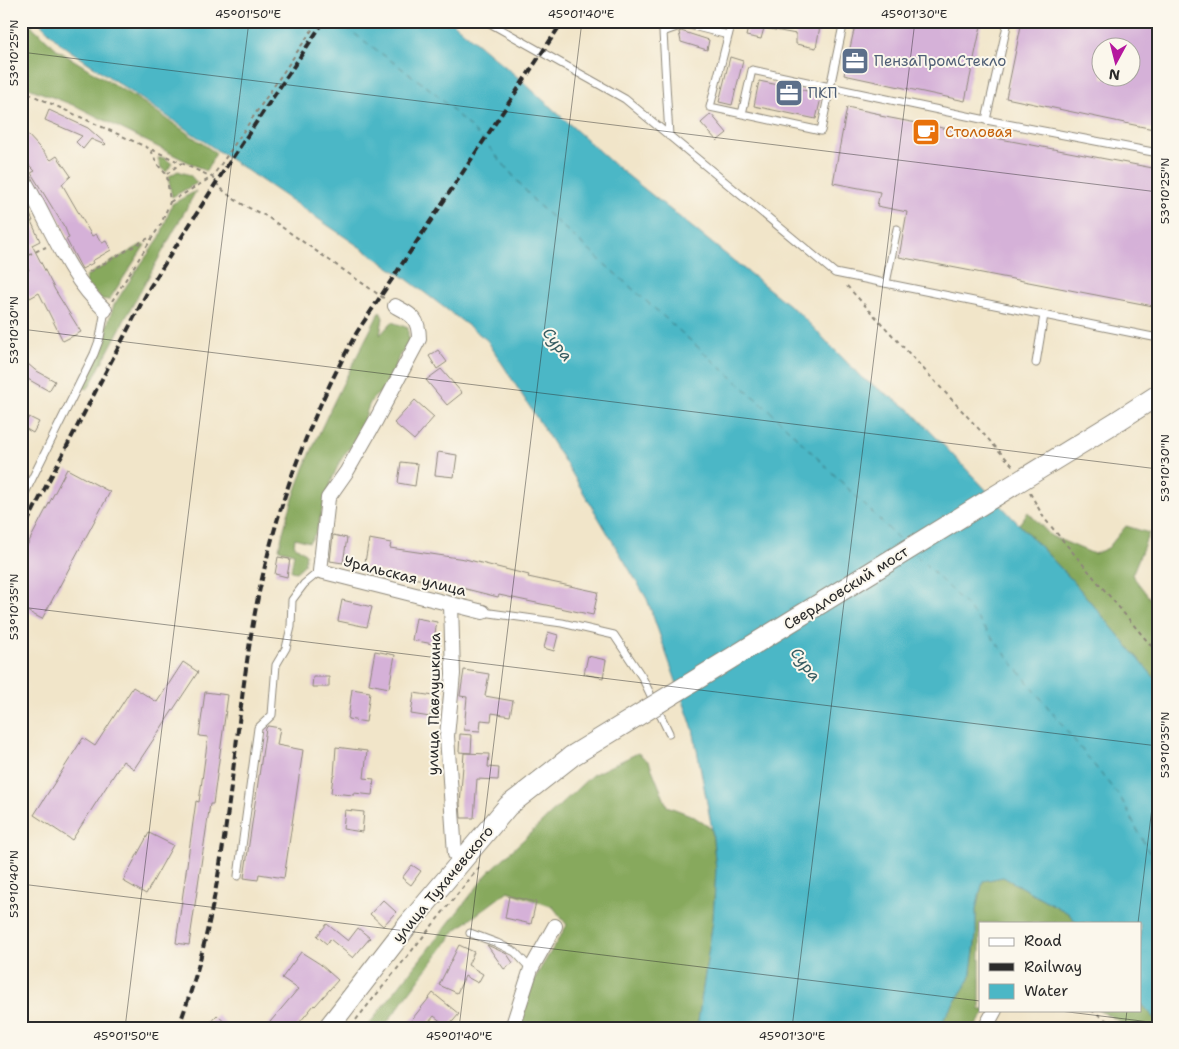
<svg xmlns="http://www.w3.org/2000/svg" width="1179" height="1049" font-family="'Shantell Sans',sans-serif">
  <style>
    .forest { fill: #87a95d; stroke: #596a44 }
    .water { fill: #4bb7c6; stroke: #3b7178 }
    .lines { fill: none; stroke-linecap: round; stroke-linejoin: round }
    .ferry { stroke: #365c61; stroke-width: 1; stroke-dasharray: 6 5; stroke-linecap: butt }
    .building { fill: #d5b1d8; fill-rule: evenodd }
    .lane-casing { stroke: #8e887a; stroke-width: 9 }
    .street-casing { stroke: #8e887a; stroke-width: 16 }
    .secondary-casing { stroke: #8e887a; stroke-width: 22 }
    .path { stroke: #8e887a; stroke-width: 2; stroke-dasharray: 4 4; stroke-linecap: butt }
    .lane { stroke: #fff; stroke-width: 7 }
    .street { stroke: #fff; stroke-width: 14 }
    .secondary { stroke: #fff; stroke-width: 20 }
    .rail { stroke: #2b2b2b; stroke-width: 4; stroke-dasharray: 8 4; stroke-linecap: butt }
    .secondary-bridge-casing { stroke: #8e887a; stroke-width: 22; stroke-linecap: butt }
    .secondary-bridge { stroke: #fff; stroke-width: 20 }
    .ticks { fill: none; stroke: #2b2b2b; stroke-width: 1; stroke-opacity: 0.45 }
    .labels { text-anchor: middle; stroke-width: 4; stroke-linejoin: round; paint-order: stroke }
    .service-label { font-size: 15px; fill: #4e5e75; stroke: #fbf7ec; text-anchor: start }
    .food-label { font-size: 15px; fill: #c56008; stroke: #fbf7ec; text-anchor: start }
    .street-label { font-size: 15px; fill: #2b2b2b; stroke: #fbf7ec }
    .water-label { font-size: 16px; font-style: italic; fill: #365c61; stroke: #fbf7ec }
    .neatline { fill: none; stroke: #2b2b2b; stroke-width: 2 }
    .ticks-label { font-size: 12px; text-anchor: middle; fill: #2b2b2b }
  </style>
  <rect width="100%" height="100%" fill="#fbf7ec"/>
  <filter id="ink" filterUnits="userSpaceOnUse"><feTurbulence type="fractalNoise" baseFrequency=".02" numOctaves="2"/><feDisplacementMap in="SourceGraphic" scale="10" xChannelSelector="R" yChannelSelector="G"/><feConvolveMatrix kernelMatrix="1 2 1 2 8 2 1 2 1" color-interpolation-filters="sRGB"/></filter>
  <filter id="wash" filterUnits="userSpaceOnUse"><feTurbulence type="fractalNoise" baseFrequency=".0096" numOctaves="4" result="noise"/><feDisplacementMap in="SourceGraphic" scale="20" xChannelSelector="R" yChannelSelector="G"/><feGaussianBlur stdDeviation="1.12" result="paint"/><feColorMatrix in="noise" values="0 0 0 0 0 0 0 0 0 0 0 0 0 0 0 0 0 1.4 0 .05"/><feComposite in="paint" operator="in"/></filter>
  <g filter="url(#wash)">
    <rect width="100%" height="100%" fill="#f1e5c9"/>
    <g class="forest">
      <polygon points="21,21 26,21 59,51 144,103 216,153 206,171 78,107 21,85"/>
      <polygon points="158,158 165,158 172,164 166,172 161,168"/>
      <polygon points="178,171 190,175 197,183 172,197 168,177"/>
      <polygon points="196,191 124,321 89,387 87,389 82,387 100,346 114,305 134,274 160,237 172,204"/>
      <polygon points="141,245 145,245 109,300 101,299 86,284 86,276"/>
      <path d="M380 311 383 318 380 335 392 322 408 328V335L410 341 407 347 399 356 388 390C365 396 368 414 361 432 356 443 346 450 341 460 333 474 328 492 323 507 319 520 319 532 309 542L295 538 294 545 300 549 306 554 304 565 296 572 291 571 294 553 279 549C298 464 341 388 380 311Z"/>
      <polygon points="1028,512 1051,536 1094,554 1108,548 1126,526 1149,533 1132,575 1158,609 1158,682 1072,580 1019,524"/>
      <polygon points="638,753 649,762 667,806 693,816 712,829 716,869 713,920 697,1028 520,1028 530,986 567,925 553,907 508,891 456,930 383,1028 366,1028 488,873 592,775"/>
      <polygon points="1003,877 1068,913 1077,923 980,923 980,1010 987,1010 974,1028 940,1028 946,1015 970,979 976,936 976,909 983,881"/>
      <polygon points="1140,1002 1158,1022 1158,1028 1129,1028 1116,1019 1098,1010 1140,1010"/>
    </g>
    <polygon class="water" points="38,21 451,21 521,80 611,162 800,314 862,378 909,409 1072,580 1158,682 1158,1022 1140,1002 1140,923 1077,923 1068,913 1003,877 983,881 976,909 976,936 970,979 946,1015 940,1028 697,1028 713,920 716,869 712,829 693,729 647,599 570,470 487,340 404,277 62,45"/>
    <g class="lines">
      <g class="ferry">
        <polyline points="337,21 434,92 484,141 536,203 773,414 902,542"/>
        <polyline points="916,555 967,606 1122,800 1158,870"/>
      </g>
    </g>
    <g id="blocks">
      <g class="building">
        <polygon points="753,21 821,21 816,48 796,44 796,34 764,28 761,39 746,36 749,23 753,24"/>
        <polygon points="856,21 982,21 965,101 844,75"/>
        <path d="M1022 21H1158V130L1006 98ZM1102 48H1132V78H1102Z"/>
        <polygon points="681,31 709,40 707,50 681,42 679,32"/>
        <polygon points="730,57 743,61 732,105 719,102"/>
        <polygon points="759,81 822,94 816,119 754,106"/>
        <polygon points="847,107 880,114 880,116 1158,169 1158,307 899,257 907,212 877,206 880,192 833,183"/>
        <polygon points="49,110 88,128 106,144 105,145 91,139 83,149 76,142 82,136 45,120"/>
        <polygon points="711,114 727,133 717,141 701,123"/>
        <polygon points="27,134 51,160 57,156 71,176 62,184 92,236 96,234 102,243 106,241 111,250 92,261 93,263 82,269 66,239 69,238 65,228 31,173 35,171 21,157 21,139"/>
        <polygon points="21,193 33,221 31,221 40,241 32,245 55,290 81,332 63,341 39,293 30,298 21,282 21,274 29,270 21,255"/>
        <polygon points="438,350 447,362 437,369 429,356"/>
        <polygon points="21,358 35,370 55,381 49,391 26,378 21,373"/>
        <polygon points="441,369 462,393 447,405 426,380"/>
        <polygon points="415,400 434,417 414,440 394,423"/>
        <polygon points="29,417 39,422 33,433 23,427"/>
        <polygon points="438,452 457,455 454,477 435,475"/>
        <polygon points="401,462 418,464 415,486 398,483"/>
        <polygon points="67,469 110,492 42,619 21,608 21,557"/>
        <polygon points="333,535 347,538 343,563 330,561"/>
        <polygon points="369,539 391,543 390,548 465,559 529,575 528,577 598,592 593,615 499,595 498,597 458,587 364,568"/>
        <polygon points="278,557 290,559 287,577 275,574"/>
        <polygon points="342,600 372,607 367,627 338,621"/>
        <polygon points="416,618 437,622 433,644 412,640"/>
        <polygon points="548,632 558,635 554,651 544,648"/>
        <polygon points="375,651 395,655 389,688 369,684"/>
        <polygon points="588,656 606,660 603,678 584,674"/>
        <polygon points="183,662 198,672 134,769 123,761 72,840 34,815 83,738 95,746 133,687 157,702"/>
        <polygon points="464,670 489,674 485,696 513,701 510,716 492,713 491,721 481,720 480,731 464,730 467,697 460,696"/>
        <polygon points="313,677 329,677 329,687 312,687"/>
        <polygon points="352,689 370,692 366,722 348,719"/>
        <polygon points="205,692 228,695 213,804 210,804 189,945 176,943 196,801 199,802 208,737 199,736"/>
        <polygon points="414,693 434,696 430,717 411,714"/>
        <polygon points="268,726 280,728 277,745 303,750 284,878 259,874 258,880 244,878 266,728"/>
        <polygon points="460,734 472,735 471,753 459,752"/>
        <polygon points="336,747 367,751 364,778 374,779 372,795 354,793 354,795 331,793 333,776 334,776"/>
        <polygon points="464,753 489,754 488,767 499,768 498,780 477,779 474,818 461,818 460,804"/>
        <polygon points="345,810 364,812 362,832 343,829"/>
        <polygon points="149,833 173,845 146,894 123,881"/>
        <polygon points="412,865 421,871 411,885 402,878"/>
        <polygon points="509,896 536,902 531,924 505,918"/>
        <polygon points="383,900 396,912 383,926 370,914"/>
        <polygon points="327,924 348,941 358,928 370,938 353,958 330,939 327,944 317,936"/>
        <polygon points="459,945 474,952 468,965 483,974 478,983 465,976 457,993 439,985"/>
        <polygon points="487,945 507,954 513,963 504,969"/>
        <polygon points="301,952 320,964 338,980 315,1006 314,1005 295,1028 265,1028 298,989 282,978"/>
        <polygon points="433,993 459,1014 448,1027 434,1016 424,1028 415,1028 409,1023"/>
        <polygon points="217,1015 231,1028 205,1028"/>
      </g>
    </g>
  </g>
  <g filter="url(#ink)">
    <use href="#blocks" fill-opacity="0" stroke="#8e887a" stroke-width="1"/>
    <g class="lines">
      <defs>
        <g id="lane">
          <polyline points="486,21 625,99 835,273 1158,338"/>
          <polyline points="732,21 710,107 821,131 830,87 752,70 742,114"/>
          <polyline points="844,21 830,87 986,120"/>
          <polyline points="1008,21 986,120 1158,153"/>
          <polyline points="669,136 663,32 685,24 728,35"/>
          <polyline points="886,283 897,229"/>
          <polyline points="1036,363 1044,315"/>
          <polyline points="21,501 94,354 100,338 105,310"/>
          <polyline points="483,612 562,623 614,635 642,677 669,733"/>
          <polyline points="238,876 258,728 272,715 276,665 286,648 291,627 292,600 304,584 320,571"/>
          <polyline points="470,933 497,943 515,952 531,969"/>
        </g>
        <g id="street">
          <path d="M21 175C49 220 65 274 105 310"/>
          <path d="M395 306C412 315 419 318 419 339L376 420 347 471 328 498 320 571 483 612"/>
          <polyline points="451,604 453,674 447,736 455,854 462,860"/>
          <polyline points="512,1028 531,969 555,926"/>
          <polyline points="985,1028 995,1010"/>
        </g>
        <g id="secondary">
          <polyline points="1119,420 1158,395"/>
          <polyline points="328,1028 407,926 508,806 572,756"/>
        </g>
      </defs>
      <use href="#lane" class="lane-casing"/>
      <use href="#street" class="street-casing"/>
      <use href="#secondary" class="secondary-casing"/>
      <g class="path">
        <polyline points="21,90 212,177 224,160 318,21"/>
        <polyline points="167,174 181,163"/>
        <path d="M170 202 212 177C224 196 246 207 266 216L385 299"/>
        <polyline points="21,258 46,247"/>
        <polyline points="89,272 152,236"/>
        <polyline points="847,286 1013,466"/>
        <polyline points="112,301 161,224 170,202 167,175 157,164 151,150"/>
        <polyline points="1030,493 1044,518 1158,654"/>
        <polyline points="1091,1010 1118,1028"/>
        <polyline points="351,1026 481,865"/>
      </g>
      <use href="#lane" class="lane"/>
      <use href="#street" class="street"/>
      <use href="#secondary" class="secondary"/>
      <g class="rail">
        <polyline points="21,534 150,287 223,172 324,21"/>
        <path d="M178 1028C228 898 230 758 253 623 272 518 305 426 357 332L563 21"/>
      </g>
      <defs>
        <polyline id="secondary-bridge" points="572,756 1119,420"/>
      </defs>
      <use href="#secondary-bridge" class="secondary-bridge-casing"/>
      <use href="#secondary-bridge" class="secondary-bridge"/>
    </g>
  </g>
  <path class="ticks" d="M21 52 1158 192M21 329 1158 469M21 607 1158 746M21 884 980 1001M1138 923 1158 758M1052 1010 1158 1023M125 1028 249 21M459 1028 582 21M792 1028 915 21M1125 1028 1127 1010"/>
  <defs>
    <symbol id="office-square" viewBox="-11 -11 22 22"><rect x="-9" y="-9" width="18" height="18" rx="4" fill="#5c6f8a" stroke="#fbf7ec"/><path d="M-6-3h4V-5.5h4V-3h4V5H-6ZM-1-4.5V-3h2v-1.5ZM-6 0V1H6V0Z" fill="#fff"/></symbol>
    <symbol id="cafe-square" viewBox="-11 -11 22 22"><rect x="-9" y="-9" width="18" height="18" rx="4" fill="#e8710a" stroke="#fbf7ec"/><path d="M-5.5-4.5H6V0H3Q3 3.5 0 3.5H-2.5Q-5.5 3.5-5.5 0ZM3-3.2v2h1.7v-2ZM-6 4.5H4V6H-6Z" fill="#fff"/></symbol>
  </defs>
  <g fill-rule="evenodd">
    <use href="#office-square" x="839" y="45" width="32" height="32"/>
    <use href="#office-square" x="773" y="77" width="32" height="32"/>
    <use href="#cafe-square" x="910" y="116" width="32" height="32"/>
  </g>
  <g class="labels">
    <g class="service-label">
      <text x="874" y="66">ПензаПромСтекло</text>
      <text x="808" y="98">ПКП</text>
    </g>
    <g class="food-label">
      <text x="945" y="137">Столовая</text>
    </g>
    <g class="street-label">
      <text transform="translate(405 576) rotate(14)" y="5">Уральская улица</text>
      <text transform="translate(846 588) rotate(-32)" y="5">Свердловский мост</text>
      <text transform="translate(434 704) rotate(-89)" y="5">улица Павлушкина</text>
      <text transform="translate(443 884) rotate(-50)" y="5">улица Тухачевского</text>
    </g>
    <g class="water-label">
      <text transform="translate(558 344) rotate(52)" y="6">Сура</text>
      <text transform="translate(806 664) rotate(52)" y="6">Сура</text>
    </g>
  </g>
  <rect width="1179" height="1049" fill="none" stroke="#fbf7ec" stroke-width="55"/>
  <rect x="979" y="922" width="162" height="90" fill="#fbf7ec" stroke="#a8a59f"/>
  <rect x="989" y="938" width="25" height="8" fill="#ffffff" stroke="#a8a59f"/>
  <text x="1024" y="946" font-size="15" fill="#2b2b2b">Road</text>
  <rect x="989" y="963" width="25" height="8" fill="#2b2b2b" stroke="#a8a59f"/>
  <text x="1024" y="972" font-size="15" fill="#2b2b2b">Railway</text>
  <rect x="989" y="984" width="25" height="15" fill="#4bb7c6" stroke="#a8a59f"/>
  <text x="1024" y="996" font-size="15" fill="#2b2b2b">Water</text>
  <g transform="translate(1116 62) rotate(187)"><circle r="24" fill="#fbf7ec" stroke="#a8a59f"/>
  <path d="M0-4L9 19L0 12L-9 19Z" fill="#b5179e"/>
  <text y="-8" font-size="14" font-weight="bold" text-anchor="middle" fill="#2b2b2b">N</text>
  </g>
  <rect x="28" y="28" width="1124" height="994" class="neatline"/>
  <g class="ticks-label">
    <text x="248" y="18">45°01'50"E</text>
    <text x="581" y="18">45°01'40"E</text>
    <text x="914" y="18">45°01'30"E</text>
    <text transform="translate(14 53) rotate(-90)" y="4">53°10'25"N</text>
    <text transform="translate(1165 191) rotate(-90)" y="4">53°10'25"N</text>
    <text transform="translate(14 330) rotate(-90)" y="4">53°10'30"N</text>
    <text transform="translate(1165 468) rotate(-90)" y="4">53°10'30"N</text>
    <text transform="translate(14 607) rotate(-90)" y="4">53°10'35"N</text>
    <text transform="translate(1165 745) rotate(-90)" y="4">53°10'35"N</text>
    <text transform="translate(14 884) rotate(-90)" y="4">53°10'40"N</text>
    <text x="126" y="1040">45°01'50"E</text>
    <text x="459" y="1040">45°01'40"E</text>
    <text x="792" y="1040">45°01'30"E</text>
  </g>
</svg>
